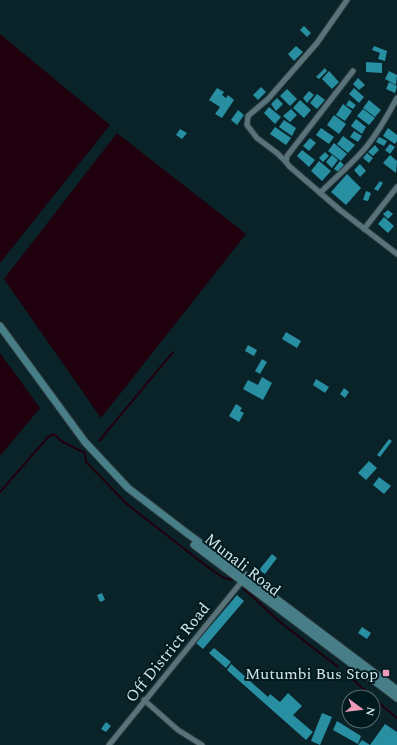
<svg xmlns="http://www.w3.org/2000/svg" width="397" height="745" font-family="Spectral,serif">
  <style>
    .water { fill: #21000d }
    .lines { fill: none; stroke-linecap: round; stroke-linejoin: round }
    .stream { stroke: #21000d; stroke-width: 2 }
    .building { fill: #288ea1 }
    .minor-casing { stroke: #2f3c40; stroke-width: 7 }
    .secondary-casing { stroke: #2f3c40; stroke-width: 9 }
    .minor { stroke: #58747a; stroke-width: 5 }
    .secondary { stroke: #477e88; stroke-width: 7 }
    .poi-dot { fill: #ef9ab9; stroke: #011a1f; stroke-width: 1.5 }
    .labels { text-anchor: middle; stroke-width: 4; stroke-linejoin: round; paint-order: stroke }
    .street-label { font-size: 16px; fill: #d5e4e7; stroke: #011a1f }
    .poi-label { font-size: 16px; fill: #d5e4e7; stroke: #011a1f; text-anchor: end }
  </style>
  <rect width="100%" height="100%" fill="#092329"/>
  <g class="water">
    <polygon points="0,34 110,125 0,263"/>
    <polygon points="117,133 246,234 101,418 4,279"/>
    <polygon points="0,353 40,408 0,456"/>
  </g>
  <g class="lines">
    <g class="stream">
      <polyline points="99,441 173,352"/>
      <polyline points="0,492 48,437 54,434 61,441 85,453 86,462 128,505 209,568 224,578 232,580"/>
      <polyline points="244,589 280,622 338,667"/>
      <polyline points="348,675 372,697"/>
      <polyline points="373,698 397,718"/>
    </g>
  </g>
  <g class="building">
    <polygon points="304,26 311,33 307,37 300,30"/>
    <polygon points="296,46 303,52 294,61 288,54"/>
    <polygon points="374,46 387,51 385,61 378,59 380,53 372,50"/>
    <polygon points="366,62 382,63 382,73 366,72"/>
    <polygon points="325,68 327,71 319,79 316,77"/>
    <polygon points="329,71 339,82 332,89 322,79"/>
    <polygon points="389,71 397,75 396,85 385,79"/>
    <polygon points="358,78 365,85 359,90 353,84"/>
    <polygon points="389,82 397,86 395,93 386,89"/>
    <polygon points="261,87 266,92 258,100 253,95"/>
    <polygon points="217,88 224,92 222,95 226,98 228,95 234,100 222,118 215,114 220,107 209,100"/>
    <polygon points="354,88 364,97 359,103 349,94"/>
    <polygon points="287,89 297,99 290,106 280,96"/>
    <polygon points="309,91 314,95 307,103 303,98"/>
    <polygon points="317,94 325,100 317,109 310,103"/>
    <polygon points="277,98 283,104 276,111 271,104"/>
    <polygon points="300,100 311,110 304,118 293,108"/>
    <polygon points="349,100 356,105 353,109 346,105"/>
    <polygon points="369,100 381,110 375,117 363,108"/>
    <polygon points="343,104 352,111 345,121 336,115"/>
    <polygon points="269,107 281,117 275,124 264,113"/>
    <polygon points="291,109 297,115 290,122 283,116"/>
    <polygon points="363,109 375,118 369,125 357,116"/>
    <polygon points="238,110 244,115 237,125 231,120"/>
    <polygon points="334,115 346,124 339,134 327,125"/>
    <polygon points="356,119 366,127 362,134 351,126"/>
    <polygon points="284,120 296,128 292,136 279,127"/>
    <polygon points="275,127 291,138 286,145 270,134"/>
    <polygon points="321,128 334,137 329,144 316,135"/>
    <polygon points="388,128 397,135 397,141 395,144 383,136"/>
    <polygon points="180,129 187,133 182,139 176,135"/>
    <polygon points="354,131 362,136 358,142 350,137"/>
    <polygon points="343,136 355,145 348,153 337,144"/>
    <polygon points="379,137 387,141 384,146 376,142"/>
    <polygon points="310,138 316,143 309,151 303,146"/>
    <polygon points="334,143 347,154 341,161 328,151"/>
    <polygon points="390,144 395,147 390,154 385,150"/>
    <polygon points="375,145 379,150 373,156 368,152"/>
    <polygon points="302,150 315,160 309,167 297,156"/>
    <polygon points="325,152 329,156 323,162 319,158"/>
    <polygon points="367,153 373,158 369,163 363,158"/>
    <polygon points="332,155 338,160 332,168 326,162"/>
    <polygon points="390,155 397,161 396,173 383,163"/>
    <polygon points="319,161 331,171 322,181 311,171"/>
    <polygon points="340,161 344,165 338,172 334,169"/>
    <polygon points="360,164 366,171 360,177 354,170"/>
    <polygon points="347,174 361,188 346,205 331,192"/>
    <polygon points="380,181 383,183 378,191 374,189"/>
    <polygon points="366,191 371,193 368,201 363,200"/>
    <polygon points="388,210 393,214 388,219 383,214"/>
    <polygon points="384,217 394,226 388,233 378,224"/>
    <polygon points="286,332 301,341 297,348 282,339"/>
    <polygon points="248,345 257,350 254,356 245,351"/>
    <polygon points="262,359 267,362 260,374 255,371"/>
    <polygon points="262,377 272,383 263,400 243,389 248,380 258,385"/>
    <polygon points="316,379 329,387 325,393 313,385"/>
    <polygon points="344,388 349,392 345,398 340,394"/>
    <polygon points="236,404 242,408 240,411 244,413 239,422 229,416"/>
    <polygon points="389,439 392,441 380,457 377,455"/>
    <polygon points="369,461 377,468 366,480 358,473"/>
    <polygon points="379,477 391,486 384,494 373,485"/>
    <polygon points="272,554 277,558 265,574 259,570"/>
    <polygon points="102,593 105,600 100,602 97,595"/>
    <polygon points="237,595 244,601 203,649 196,643"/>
    <polygon points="362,627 371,633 367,639 358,633"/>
    <polygon points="214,648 231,662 226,668 209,653"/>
    <polygon points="231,664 268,697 270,694 280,702 288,693 302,706 293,715 313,732 306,740 227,670"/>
    <polygon points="322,713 332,717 320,745 311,741"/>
    <polygon points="337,721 361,736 358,744 333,730"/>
    <polygon points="106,722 111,726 106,732 101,729"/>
    <polygon points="385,724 397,732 397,745 358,745 362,740 370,745"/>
  </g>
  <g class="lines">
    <defs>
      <g id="minor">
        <polyline points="353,71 287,156 286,162 289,166 340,210 397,254"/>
        <polyline points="286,162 277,153 257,138 247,125 248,116 268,99 317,43 347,0"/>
        <path d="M320 193C336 177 353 163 367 146 379 131 388 115 397 98"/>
        <polyline points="364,229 397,187"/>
        <polyline points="144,700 178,730 202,745"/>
        <polyline points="109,745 243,580"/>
      </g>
      <g id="secondary">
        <polyline points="0,326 85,442 128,488 188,534 246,576 397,690"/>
        <polyline points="194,545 397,698"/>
      </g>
    </defs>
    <use href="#minor" class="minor-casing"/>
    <use href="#secondary" class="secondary-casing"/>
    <use href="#minor" class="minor"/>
    <use href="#secondary" class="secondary"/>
  </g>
  <rect class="poi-dot" x="382" y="669" width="8" height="8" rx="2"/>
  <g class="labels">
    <g class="street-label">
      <text transform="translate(243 564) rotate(38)" y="6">Munali Road</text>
      <text transform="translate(167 652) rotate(-51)" y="6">Off District Road</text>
    </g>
    <g class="poi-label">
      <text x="378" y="679">Mutumbi Bus Stop</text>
    </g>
  </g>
  <g transform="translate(361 709) rotate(105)"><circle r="19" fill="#011a1f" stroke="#566b6f"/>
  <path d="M0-3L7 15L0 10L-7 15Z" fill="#ef9ab9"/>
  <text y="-6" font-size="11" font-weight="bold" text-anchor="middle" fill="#d5e4e7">N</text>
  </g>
</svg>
